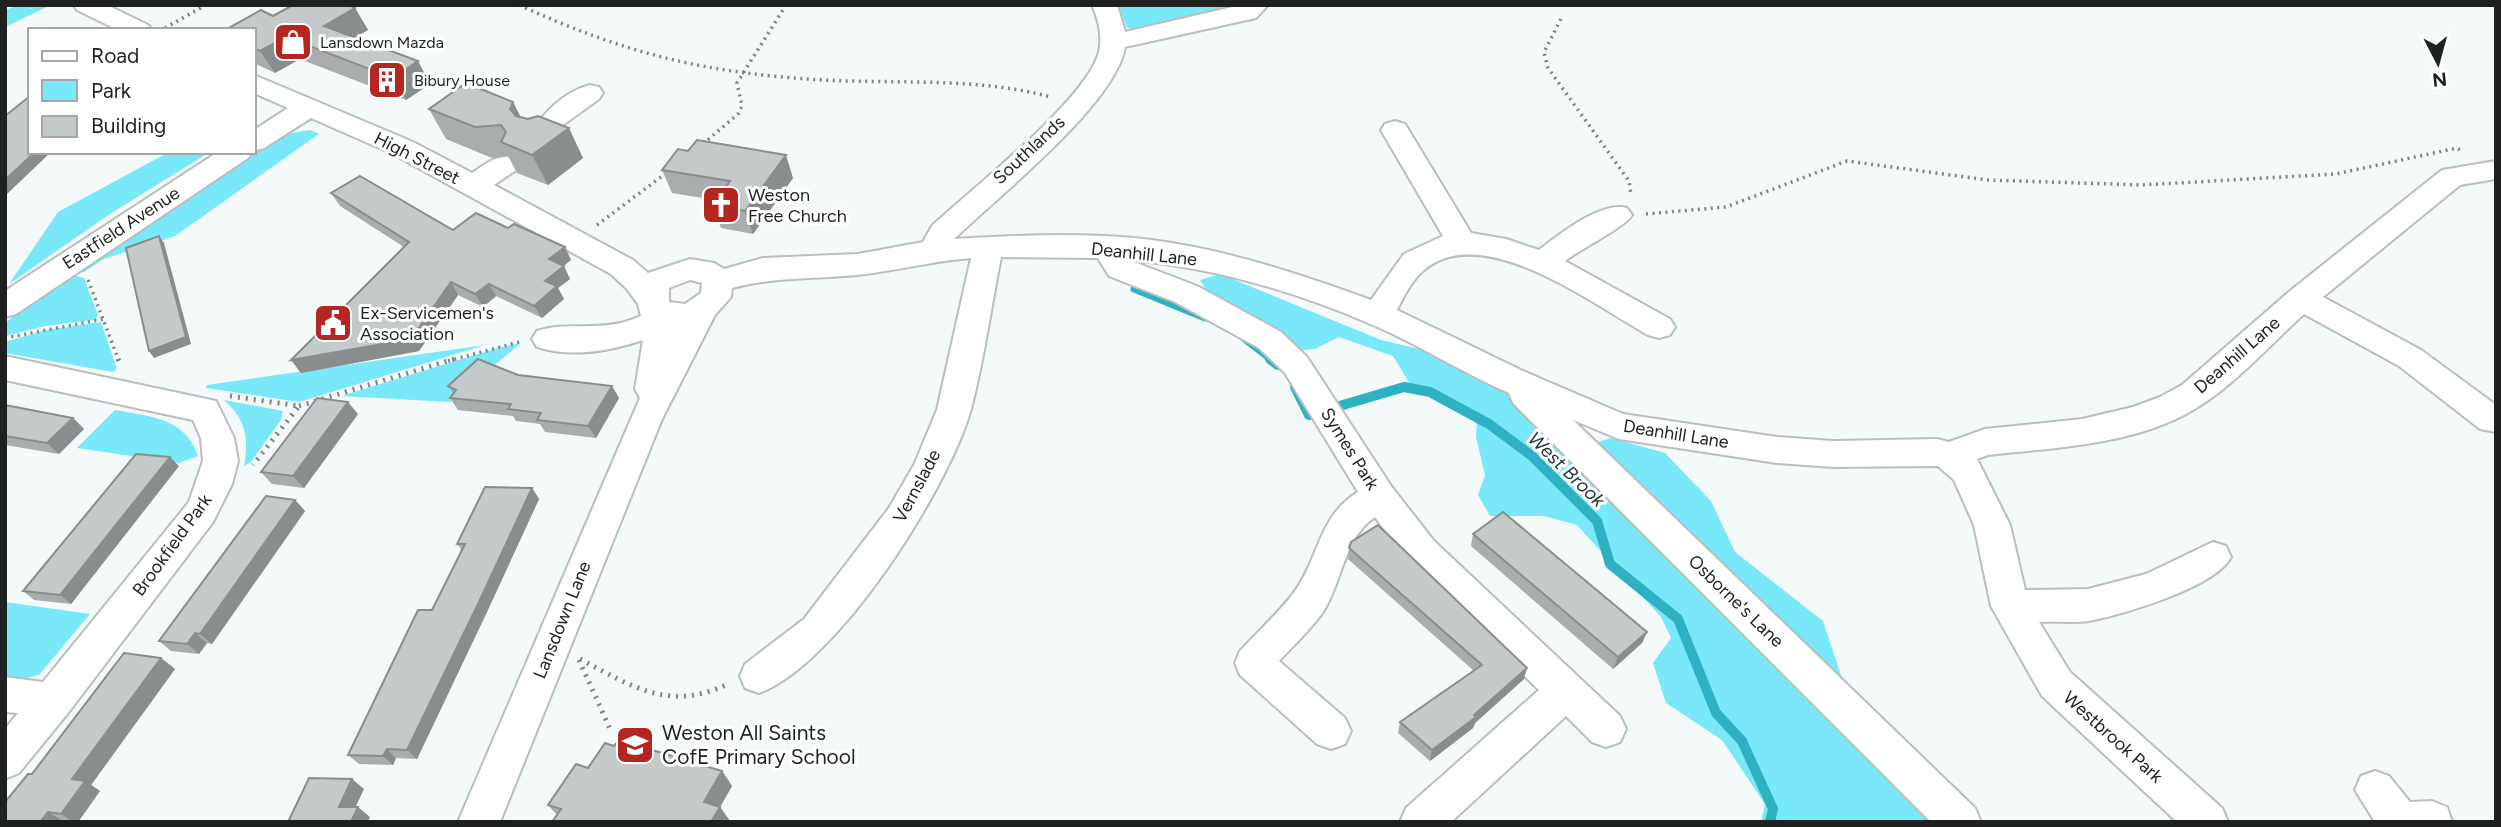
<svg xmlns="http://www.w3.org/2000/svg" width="2501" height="827" font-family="Figtree,sans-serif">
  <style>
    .green { fill: #79e8f8 }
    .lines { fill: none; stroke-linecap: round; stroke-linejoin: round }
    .stream-far1 { stroke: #2eb2c3; stroke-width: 7 }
    .stream { stroke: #2eb2c3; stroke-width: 10 }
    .minor-casing { stroke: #b9bebf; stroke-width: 4 }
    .path-far1 { stroke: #7f8383; stroke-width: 3.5; stroke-dasharray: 2 4.5; stroke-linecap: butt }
    .path { stroke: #7f8383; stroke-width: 5; stroke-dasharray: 2 6; stroke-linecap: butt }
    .minor { fill: #fff; fill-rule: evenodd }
    .wall { fill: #a9adae }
    .shaded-wall { fill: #898d8d }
    .building { fill: #c4c9ca; stroke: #898d8d; stroke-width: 2 }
    .labels { text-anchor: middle; stroke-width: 6; stroke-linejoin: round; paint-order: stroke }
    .far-poi-label { font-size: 16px; fill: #1f2121; stroke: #fff; text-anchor: start }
    .street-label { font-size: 18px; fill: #1f2121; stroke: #fff }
    .poi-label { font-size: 18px; fill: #1f2121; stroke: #fff; text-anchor: start }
    .water-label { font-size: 19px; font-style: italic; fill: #1f3438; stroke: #fff }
    .near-poi-label { font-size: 21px; fill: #1f2121; stroke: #fff; text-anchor: start }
  </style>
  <rect width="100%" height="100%" fill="#f4f9fa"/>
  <g class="green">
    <polygon points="20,5 47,7 5,27 5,10"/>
    <polygon points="1119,5 1241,5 1133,30 1126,27"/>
    <polygon points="310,130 319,134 175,236 104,259 84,272 75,269 278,135"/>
    <polygon points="169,152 210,152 110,214 9,284 58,212"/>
    <polygon points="68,274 84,278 98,315 95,320 45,326 5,336 5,323"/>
    <polygon points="1220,274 1381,340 1423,350 1464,369 1511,396 1572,450 1611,438 1665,453 1711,501 1735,552 1823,621 1846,690 1946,822 1761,822 1765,804 1722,740 1666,703 1653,663 1671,638 1661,617 1577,525 1544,516 1490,516 1478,495 1485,475 1476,437 1477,414 1410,384 1393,356 1339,337 1315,349 1293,351 1211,298 1200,280"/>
    <polygon points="101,322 117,369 113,372 5,353 5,342 46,330"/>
    <polygon points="521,343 450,402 341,396 498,348"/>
    <polygon points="485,345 299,402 206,388 207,385"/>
    <path d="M224 400 283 411 281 420 251 462 244 466C249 437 246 420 224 400Z"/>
    <path d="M115 410C149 416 186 418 198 456L179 463 77 448Z"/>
    <polygon points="5,602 90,614 39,675 22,679 5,677"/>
  </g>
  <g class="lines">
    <g class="stream-far1">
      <polyline points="1134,289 1205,318"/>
      <polyline points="1242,337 1273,361"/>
    </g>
    <g class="stream">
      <polyline points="1270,359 1278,365"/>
      <polyline points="1295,387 1309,415 1404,387 1430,392 1489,424 1532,456 1597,521 1610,564 1678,619 1716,713 1742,741 1773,809 1770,822"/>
    </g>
    <defs>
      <g id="minor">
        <polygon points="74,5 107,5 148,25 152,30 118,30 77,10"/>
        <path d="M1092 5H1117L1125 32 1241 5H1268L1256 18 1125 47C1116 104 997 197 954 239 1024 235 1102 231 1172 243 1240 254 1307 277 1371 300L1404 254 1443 236 1381 130 1385 124 1395 121 1405 124 1471 233 1506 239 1539 250C1560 234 1601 201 1627 208L1632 215C1624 228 1580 249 1565 261L1670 319 1675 327 1670 335 1659 338 1648 335C1594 305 1483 220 1424 270 1412 280 1404 296 1397 310L1523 371 1623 414 1777 437 1833 441 1937 439 1949 442 1985 429 2082 419 2133 407 2160 397 2182 385 2290 291 2442 170 2496 161V179L2460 185 2323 297 2421 350 2496 405V432L2480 429 2399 366 2304 314C2273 342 2239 380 2204 403 2143 445 2059 447 1988 455L1977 459 2010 525 2025 590 2088 589 2146 574 2213 542 2226 546 2231 557C2216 587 2122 615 2089 621 2073 623 2055 621 2039 622L2070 672 2222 808 2228 822H2177L2042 696 1991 606 1974 525 1954 480 1938 466 1833 467 1777 463 1619 439 1573 420 1975 808 1981 822H1931L1513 403 1509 393C1460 372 1415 342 1366 322 1291 290 1210 267 1129 260L1197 286 1281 332 1307 357 1391 486 1434 541 1620 716 1626 729 1620 742 1606 747 1592 742 1566 716 1451 822H1400L1406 808 1539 690 1408 563 1375 517C1344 537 1342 583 1323 612 1311 629 1294 645 1279 661L1345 718 1351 731 1345 744 1331 749 1317 744 1240 675 1235 663 1240 651C1258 631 1280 612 1295 591 1320 556 1318 517 1358 492L1285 373 1259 348 1175 302 1109 276 1098 258 1001 257C991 307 984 360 971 409 949 488 837 665 759 693L745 688 740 676 745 664 804 619 889 508 914 465 937 410 971 258C932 261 895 271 857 275 815 279 774 277 732 288L731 297 715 315 662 419 500 822H458L640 398 635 389 643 340C610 351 571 358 537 347L532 339 537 331C571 320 601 334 641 316L638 304 627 289 611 274 393 154 311 118 264 148 254 151V130L288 108 254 93V75L413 142 472 173C486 164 498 153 516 158L520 164 516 170 494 185 633 260 648 273 690 259 714 263 724 269 763 258 858 254 923 242 932 226C973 188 1078 106 1097 58 1104 40 1099 21 1092 5ZM690 280 702 283 701 293 685 304 669 302V288Z"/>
        <path d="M590 85 599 87 603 93 599 99 563 125 552 144 542 147 532 144 528 138C541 115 563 92 590 85Z"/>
        <polygon points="218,152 252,152 248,158 16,314 5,317 5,291"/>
        <polygon points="5,356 216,401 234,438 238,461 232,484 213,522 68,713 19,773 5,779 5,729 18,713 5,712 5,677 43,682 189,502 203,461 201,438 193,420 5,380"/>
        <polygon points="2375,771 2389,776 2410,802 2432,801 2447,807 2452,822 2375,822 2355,790 2361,776"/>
      </g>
    </defs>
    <use href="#minor" class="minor-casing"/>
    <g class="path-far1">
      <path d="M519 5C627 54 704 73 823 80 899 84 976 77 1051 97"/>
      <polyline points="1561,19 1544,52 1548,68 1629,181 1631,195"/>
      <polyline points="165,28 206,5"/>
      <polyline points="703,144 738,114 742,106 737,83 786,5"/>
      <polyline points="1646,214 1726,207 1847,161 1988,180 2142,185 2336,174 2457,148 2463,152"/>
      <polyline points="597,225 669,171"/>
      <polyline points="88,280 119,361"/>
      <polyline points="5,338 104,319"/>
      <polyline points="448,361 523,341"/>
    </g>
    <g class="path">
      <polyline points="118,359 121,366"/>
      <polyline points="230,396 299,406 253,465"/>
      <polyline points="299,406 454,359"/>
      <path d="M580 659C633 687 669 712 728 684"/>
      <polyline points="579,660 610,729"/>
    </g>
    <use href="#minor" class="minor"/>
  </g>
  <g class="wall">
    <polygon points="355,8 368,30 355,37 418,61 430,84 406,100 300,59 275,73 254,63 254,30 273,16"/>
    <polygon points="513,102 521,118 583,158 548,185 517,173 508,156 492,158 446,139 429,109"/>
    <polygon points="662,170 793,178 753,234 721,228 712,205 715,200 672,193"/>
    <polygon points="331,193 453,230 508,228 565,247 571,260 563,266 570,279 558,288 564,299 542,318 496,296 483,307 458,295 419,351 301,373 291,360 404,247 340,206"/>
    <polygon points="518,375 619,398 596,438 545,432 540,424 516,421 513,416 458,410 450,398 453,393 448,386"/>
    <polygon points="5,405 73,418 84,429 59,454 5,445"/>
    <polygon points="358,414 304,488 272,484 261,472"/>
    <polygon points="179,466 71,604 34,600 23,591"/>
    <polygon points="532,488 539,499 486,614 417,759 396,758 393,765 359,764 348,755 432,610 462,550 457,544"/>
    <polygon points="295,500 305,511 212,644 207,643 199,654 171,651 159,641"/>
    <polygon points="1473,534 1647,632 1642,643 1613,669 1471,546"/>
    <polygon points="1349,548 1524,679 1475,723 1473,728 1430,761 1398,733 1400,722 1474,671 1348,559"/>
    <polygon points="161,658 175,669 91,785 100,791 78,822 5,822"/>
    <polygon points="614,746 722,771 732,786 720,807 730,821 557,815 548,805 588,768"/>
  </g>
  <g class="shaded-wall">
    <polygon points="355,8 368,30 338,48 324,26"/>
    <polygon points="286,37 300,59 275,73 260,51"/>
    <polygon points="418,61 430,84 406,100 393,78"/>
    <polygon points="513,102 528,132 510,109"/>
    <polygon points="569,128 583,158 548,185 532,155"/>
    <polygon points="35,152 51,152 5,196 5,180"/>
    <polygon points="786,155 793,178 753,234 745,211"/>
    <polygon points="159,236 164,243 191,344 154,358 149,351"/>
    <polygon points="565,247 571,260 556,272 549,259"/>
    <polygon points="564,266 570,279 558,288 564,299 542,318 534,306 545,281"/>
    <polygon points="451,282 458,295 419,351 301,373 291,360"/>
    <polygon points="489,284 496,296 483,307 475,294"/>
    <polygon points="612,386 619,398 596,438 588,426"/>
    <polygon points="348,402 358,414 304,488 293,476"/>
    <polygon points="73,418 84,429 59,454 47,443"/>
    <polygon points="170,457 179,466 71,604 60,595"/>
    <polygon points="532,488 539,499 486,614 417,759 407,750"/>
    <polygon points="295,500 305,511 212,644 200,634"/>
    <polygon points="1647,632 1642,643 1613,669 1618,657"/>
    <polygon points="195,633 207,643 199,654 187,644"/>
    <polygon points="161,658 175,669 91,785 100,791 78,822 73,822 61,814 72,779"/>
    <polygon points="1527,668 1524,679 1475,723 1473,728 1430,761 1432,750 1474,715"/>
    <polygon points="387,749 396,758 393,765 383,756"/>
    <polygon points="722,771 732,786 720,807 730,821 711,822 704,802"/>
    <polygon points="352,779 364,789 351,817 339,807"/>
    <polygon points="358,807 370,817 368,822 351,822"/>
    <polygon points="48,812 64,822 40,822"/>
  </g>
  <g class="building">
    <polygon points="293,5 349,5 355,8 324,26 418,61 393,78 286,37 260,51 254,48 254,30 225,30 261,10 273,16"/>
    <polygon points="466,83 513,102 510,109 516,116 528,119 538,116 569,128 532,155 501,142 506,132 501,125 475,127 429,109"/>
    <polygon points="30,96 30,152 35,152 5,180 5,116"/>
    <polygon points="697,140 786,155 745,211 712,205 730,181 662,170 678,149 688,151"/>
    <polygon points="360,176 453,230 476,213 508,228 514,224 565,247 549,259 564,266 545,281 557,286 534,306 489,284 475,294 451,282 411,339 291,360 409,242 331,193"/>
    <polygon points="159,236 186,337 149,351 126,248"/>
    <polygon points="478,359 518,375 612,386 588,426 537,420 541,413 508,409 511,404 450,398 456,390 448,386"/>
    <polygon points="317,398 348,402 293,476 261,472"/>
    <polygon points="5,405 73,418 47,443 5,436"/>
    <polygon points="136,454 170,457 60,595 23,591"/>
    <polygon points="485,487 532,488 478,604 407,750 387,749 383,756 348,755 418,610 432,610 465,544 457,544"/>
    <polygon points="266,496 295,500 200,634 195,633 187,644 159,641"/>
    <polygon points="1503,512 1647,632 1618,657 1473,534"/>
    <polygon points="1378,525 1527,668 1474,715 1476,717 1432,750 1400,722 1482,665 1349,548 1351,542"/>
    <polygon points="124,653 161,658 72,779 85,781 61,814 48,812 40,822 5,822 5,802 28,774 32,774"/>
    <polygon points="619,740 722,771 704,802 720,807 711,822 552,822 561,809 548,805 576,764 588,768 605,743 614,746"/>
    <polygon points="309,778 352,779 339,807 358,807 351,822 288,822"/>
  </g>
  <defs>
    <symbol id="shop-square" viewBox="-11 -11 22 22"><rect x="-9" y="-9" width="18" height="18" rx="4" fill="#b52620" stroke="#fff"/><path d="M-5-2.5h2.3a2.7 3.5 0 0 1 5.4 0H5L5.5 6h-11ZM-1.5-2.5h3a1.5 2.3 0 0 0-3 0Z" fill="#fff"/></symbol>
    <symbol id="building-square" viewBox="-11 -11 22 22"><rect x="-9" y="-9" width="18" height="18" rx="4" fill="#b52620" stroke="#fff"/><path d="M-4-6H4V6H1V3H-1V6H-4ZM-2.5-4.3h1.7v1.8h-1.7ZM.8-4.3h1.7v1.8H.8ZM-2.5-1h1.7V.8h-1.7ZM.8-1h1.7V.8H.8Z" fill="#fff"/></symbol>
    <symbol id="church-square" viewBox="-11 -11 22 22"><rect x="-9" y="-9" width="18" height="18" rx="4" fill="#b52620" stroke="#fff"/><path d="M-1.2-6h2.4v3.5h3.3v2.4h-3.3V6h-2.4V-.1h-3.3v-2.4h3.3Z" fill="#fff"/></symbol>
    <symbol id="civic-square" viewBox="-11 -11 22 22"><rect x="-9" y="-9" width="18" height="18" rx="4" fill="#b52620" stroke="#fff"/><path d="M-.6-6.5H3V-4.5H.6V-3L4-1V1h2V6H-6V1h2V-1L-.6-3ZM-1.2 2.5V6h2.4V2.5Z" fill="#fff"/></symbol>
    <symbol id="school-square" viewBox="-11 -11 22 22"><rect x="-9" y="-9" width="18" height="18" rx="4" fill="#b52620" stroke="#fff"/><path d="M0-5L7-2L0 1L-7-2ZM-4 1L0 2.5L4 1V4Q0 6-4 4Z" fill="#fff"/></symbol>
  </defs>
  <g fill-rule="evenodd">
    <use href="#shop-square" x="271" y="20" width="44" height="44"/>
    <use href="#building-square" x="365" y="58" width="44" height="44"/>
    <use href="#church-square" x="699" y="183" width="44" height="44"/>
    <use href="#civic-square" x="311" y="301" width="44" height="44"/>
    <use href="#school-square" x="613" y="723" width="44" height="44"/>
  </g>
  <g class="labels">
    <g class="far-poi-label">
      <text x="320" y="48">Lansdown Mazda</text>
      <text x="414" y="86">Bibury House</text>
    </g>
    <g class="street-label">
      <text transform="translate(1029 150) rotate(-43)" y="6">Southlands</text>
      <text transform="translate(417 158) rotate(27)" y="6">High Street</text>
      <text transform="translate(121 228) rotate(-33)" y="6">Eastfield Avenue</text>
      <text transform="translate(1144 254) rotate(6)" y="6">Deanhill Lane</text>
      <text transform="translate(2237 355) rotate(-41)" y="6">Deanhill Lane</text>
      <text transform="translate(1676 434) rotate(9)" y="6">Deanhill Lane</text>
      <text transform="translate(1350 449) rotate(58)" y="6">Symes Park</text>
      <text transform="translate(917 486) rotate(-62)" y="6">Vernslade</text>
      <text transform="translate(172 545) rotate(-54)" y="6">Brookfield Park</text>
      <text transform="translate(1736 601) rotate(44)" y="6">Osborne's Lane</text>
      <text transform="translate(562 620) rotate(-68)" y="6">Lansdown Lane</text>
      <text transform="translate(2113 737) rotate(42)" y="6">Westbrook Park</text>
    </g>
    <g class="poi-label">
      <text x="748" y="201">Weston<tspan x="748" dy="21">Free Church</tspan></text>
      <text x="360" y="319">Ex-Servicemen's<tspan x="360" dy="21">Association</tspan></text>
    </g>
    <g class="water-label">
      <text transform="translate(1567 469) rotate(44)" y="7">West Brook</text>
    </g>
    <g class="near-poi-label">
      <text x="662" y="740">Weston All Saints<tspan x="662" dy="24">CofE Primary School</tspan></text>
    </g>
  </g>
  <rect width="2501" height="827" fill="none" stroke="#1f2121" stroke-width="14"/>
  <rect x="28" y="28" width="228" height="126" fill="#ffffff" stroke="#a5a6a6" stroke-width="2"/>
  <rect x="42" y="51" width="35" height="10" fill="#ffffff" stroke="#a5a6a6" stroke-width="2"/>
  <text x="91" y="63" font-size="21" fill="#1f2121">Road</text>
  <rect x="42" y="80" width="35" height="21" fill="#79e8f8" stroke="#a5a6a6" stroke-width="2"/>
  <text x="91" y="98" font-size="21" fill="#1f2121">Park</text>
  <rect x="42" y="116" width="35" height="21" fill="#c4c9ca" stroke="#a5a6a6" stroke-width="2"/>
  <text x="91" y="133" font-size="21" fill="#1f2121">Building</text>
  <g transform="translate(2438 63) rotate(174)" stroke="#ffffff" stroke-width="5" paint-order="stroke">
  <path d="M0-5L12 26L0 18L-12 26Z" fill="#1f2121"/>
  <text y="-10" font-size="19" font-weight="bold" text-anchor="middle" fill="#1f2121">N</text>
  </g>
</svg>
